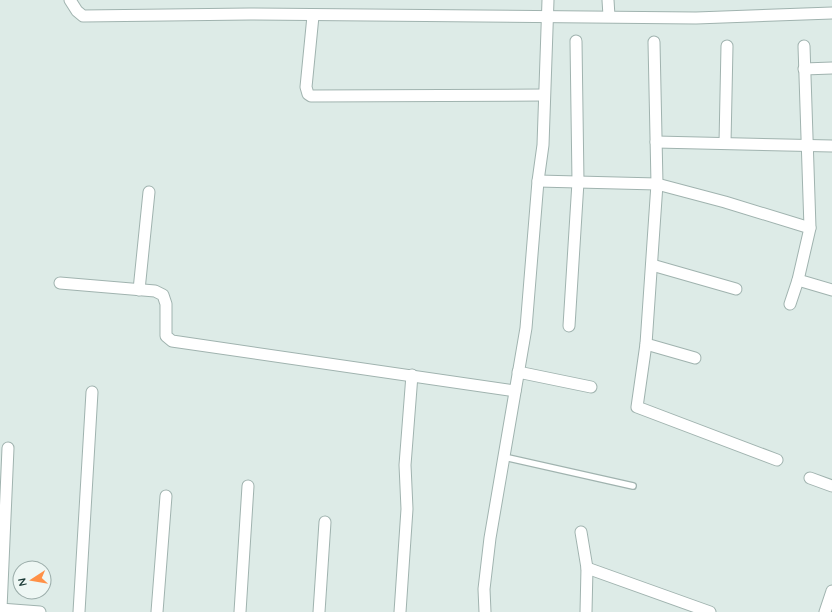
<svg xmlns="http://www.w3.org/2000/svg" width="832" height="612" font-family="Quicksand,sans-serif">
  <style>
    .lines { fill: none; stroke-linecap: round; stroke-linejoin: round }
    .service-casing { stroke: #a0b3af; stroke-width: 8 }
    .minor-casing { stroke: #a0b3af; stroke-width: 13 }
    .service { stroke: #fff; stroke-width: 5.5 }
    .minor { stroke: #fff; stroke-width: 11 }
  </style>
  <rect width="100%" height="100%" fill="#ddebe7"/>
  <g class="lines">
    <defs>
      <polyline id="service" points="504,457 633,486"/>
      <g id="minor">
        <polyline points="70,0 77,11 83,16 250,14 696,18 832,13"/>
        <polyline points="608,0 609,16"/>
        <polyline points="313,16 306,87 308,94 311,96 544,95"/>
        <polyline points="654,42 657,184 646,344 637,407 777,460"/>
        <polyline points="804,46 810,228"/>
        <polyline points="804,69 832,68"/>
        <polyline points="656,142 832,146"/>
        <polyline points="725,143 727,46"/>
        <polyline points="538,181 657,184 725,202 810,228 798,280 790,304"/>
        <polyline points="652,265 736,289"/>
        <polyline points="798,280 832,290"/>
        <polyline points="60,283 155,291 163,295 166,304 166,336 172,341 515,391"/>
        <polyline points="139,290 149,192"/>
        <polyline points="569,326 578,182 576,41"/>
        <polyline points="646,344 695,358"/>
        <polyline points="518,372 591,387"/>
        <polyline points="810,478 832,486"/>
        <polyline points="581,532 587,568 586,612"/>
        <polyline points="587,568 710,612"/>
        <polyline points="0,609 40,612"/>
        <polyline points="1,609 8,448"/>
        <polyline points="79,612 92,392"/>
        <polyline points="157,612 166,496"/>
        <polyline points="240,612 248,486"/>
        <polyline points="319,612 325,522"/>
        <polyline points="400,612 407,509 405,465 412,375"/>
        <polyline points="485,612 484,589 490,538 526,328 538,181 543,145 548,0"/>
        <polyline points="825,612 832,591"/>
      </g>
    </defs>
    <use href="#service" class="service-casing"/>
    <use href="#minor" class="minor-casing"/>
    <use href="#service" class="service"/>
    <use href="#minor" class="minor"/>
  </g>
  <g transform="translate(32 580) rotate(258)"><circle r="19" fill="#eef7f4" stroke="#9aaca9"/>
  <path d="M0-3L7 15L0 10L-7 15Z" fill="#ff9147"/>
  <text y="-6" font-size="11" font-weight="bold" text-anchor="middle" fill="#1d3c38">N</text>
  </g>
</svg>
